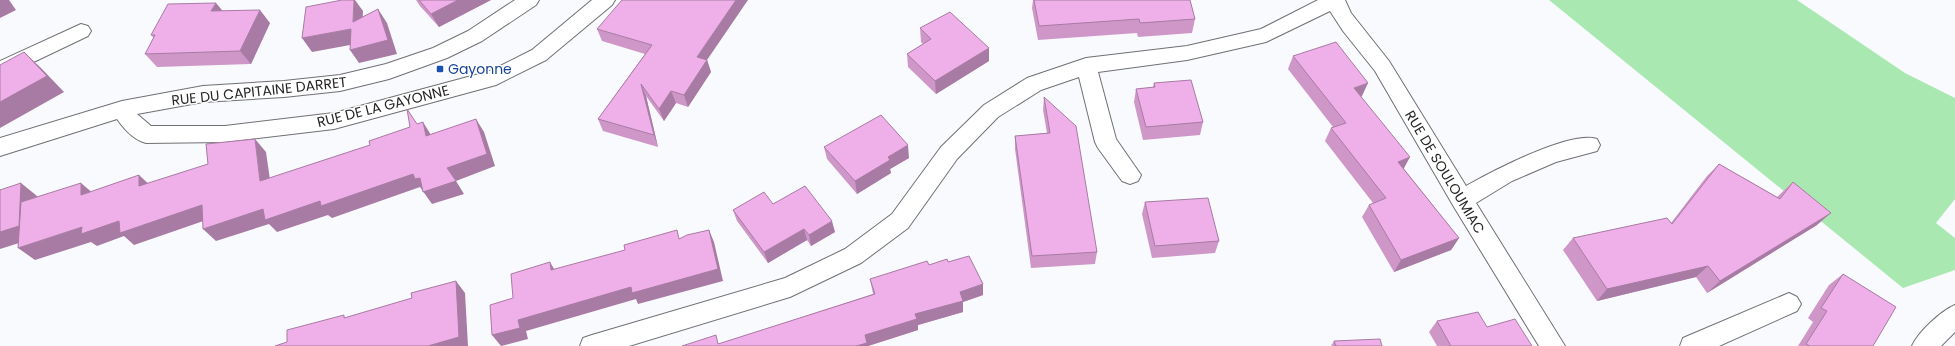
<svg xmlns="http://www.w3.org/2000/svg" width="1955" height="346" font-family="Poppins,sans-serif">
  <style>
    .green { fill: #a9e9b1 }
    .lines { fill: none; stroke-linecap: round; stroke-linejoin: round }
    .minor-casing { stroke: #6f7073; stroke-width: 2 }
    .minor { fill: #fff; fill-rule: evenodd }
    .wall { fill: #ce97c8 }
    .shaded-wall { fill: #a77ba3 }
    .building { fill: #efb0e9; stroke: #a77ba3 }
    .transit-dot { fill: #1a4fb4; stroke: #fff; stroke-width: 1.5 }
    .labels { text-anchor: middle; stroke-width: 3; stroke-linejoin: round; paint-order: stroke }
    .transit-label { font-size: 14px; fill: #164399; stroke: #fff; text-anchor: start }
    .street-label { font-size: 14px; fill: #252526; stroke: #fff }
  </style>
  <rect width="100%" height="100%" fill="#f9fafe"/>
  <polygon class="green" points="1549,0 1797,0 1905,73 1955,98 1955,199 1936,223 1955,238 1955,270 1903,288"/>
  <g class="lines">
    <defs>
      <g id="minor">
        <path d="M515 0H539L536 5 482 41 447 58 389 79 340 91 284 97 203 102 137 114 151 126H225L334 113 490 71 532 50 592 0H615L612 5 546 60 496 85 334 129 225 142 146 143C134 140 124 129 117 119L0 156V138L122 101 203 86 284 81 340 75 386 64 433 48 468 31Z"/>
        <path d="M1318 0H1345L1351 13 1389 61 1466 186C1491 172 1570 130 1597 139L1600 145 1597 151 1556 162 1512 181 1476 203 1565 346H1539L1454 207 1375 71 1343 31 1330 11 1266 42 1187 60 1098 72 1116 139 1141 175 1138 181 1130 184 1122 181 1098 148 1095 142 1079 77 1041 90 998 117 957 159 908 228 861 263 790 297 629 346H580L583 338 592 335 785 278 845 249 892 214 941 147 984 105 1027 78 1086 58 1187 46 1261 29Z"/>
        <polygon points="81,24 88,26 91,31 88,36 0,78 0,61"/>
        <polygon points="1789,293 1797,297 1801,304 1797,311 1719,346 1680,346 1683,338"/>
        <path d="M1955 305V332L1941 346H1912C1918 332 1941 311 1955 305Z"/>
      </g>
    </defs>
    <use href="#minor" class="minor-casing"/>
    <use href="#minor" class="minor"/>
  </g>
  <g class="wall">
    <polygon points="416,0 491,0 439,27 420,6"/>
    <polygon points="1033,0 1190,0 1195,19 1192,33 1138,37 1137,33 1038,40 1032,8"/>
    <polygon points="223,11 270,23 251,64 157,67 145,54 154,38 151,35"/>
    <polygon points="920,28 989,61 936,94 908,67 907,54 923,44 921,42"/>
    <polygon points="597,29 707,60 711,72 688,107 676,103 664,121 646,96 658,147 603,131 598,119 645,54 602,41"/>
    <polygon points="1293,56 1362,96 1361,96 1404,169 1459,238 1451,250 1394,272 1362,217 1369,205 1373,203 1325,141 1331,128 1333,127 1288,69"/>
    <polygon points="1154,83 1203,122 1200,135 1143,140 1134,102 1136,89 1153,87"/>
    <polygon points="1044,97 1097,252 1095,264 1031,268 1015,149 1015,136 1047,133 1043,110"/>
    <polygon points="824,147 909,158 890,169 891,173 857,194 827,159"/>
    <polygon points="1719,164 1777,197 1793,182 1817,225 1707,293 1696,277 1597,301 1563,250 1573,238 1671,223 1707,176"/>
    <polygon points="1145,202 1219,241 1215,253 1152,258 1142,214"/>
    <polygon points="773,204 835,232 811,246 807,240 768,263 737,221 733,210"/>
    <polygon points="948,262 983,295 963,302 963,312 918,325 918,330 868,346 682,346 720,344 873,294 870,279 929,265"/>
    <polygon points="1843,274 1873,346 1798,346 1813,322 1808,318 1829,285"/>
    <polygon points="1437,321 1487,327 1532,346 1437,346 1429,332"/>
    <polygon points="1334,341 1382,346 1331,346"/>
  </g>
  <g class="shaded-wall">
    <polygon points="0,0 9,0 16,10 0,18"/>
    <polygon points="354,0 355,0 363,11 362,36 353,22"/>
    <polygon points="458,0 491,0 439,27 431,14"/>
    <polygon points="736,0 748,0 707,60 711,72 688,107 684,95 697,57"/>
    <polygon points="216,3 227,16 211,11"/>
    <polygon points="378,9 387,23 397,54 359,63 350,50"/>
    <polygon points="260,10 270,23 251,64 240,51"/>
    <polygon points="351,29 361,43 312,52 302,38"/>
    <polygon points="989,48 989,61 936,94 935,81"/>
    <polygon points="24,52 41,68 64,92 0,128 0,102"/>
    <polygon points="1368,83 1362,96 1348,101 1354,88"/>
    <polygon points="641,84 646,96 658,147 654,135"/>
    <polygon points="671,91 676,103 664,121 659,109"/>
    <polygon points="476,119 484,132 495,166 456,181 447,168"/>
    <polygon points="423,122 431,135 426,136"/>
    <polygon points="255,139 266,152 272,194 260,181"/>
    <polygon points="908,145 909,158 890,169 891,173 857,194 855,181 888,157"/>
    <polygon points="1410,157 1403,170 1398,162"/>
    <polygon points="413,174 420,178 456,181 464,194 432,204 420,187 332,218 328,215 277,232 269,224 216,241 203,229 263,209 320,201"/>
    <polygon points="139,175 153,188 139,186"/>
    <polygon points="21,183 37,196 35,238 0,249 0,232"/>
    <polygon points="81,183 95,195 81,195"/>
    <polygon points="202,205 215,217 134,245 124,236 97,246 91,242 35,260 18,248 82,227"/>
    <polygon points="1831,213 1817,225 1707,293 1720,281"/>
    <polygon points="832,221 835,232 811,246 809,235"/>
    <polygon points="804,229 807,240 768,263 764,252"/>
    <polygon points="709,230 714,242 723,281 638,304 636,299 526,331 528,339 501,346 492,335 518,320"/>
    <polygon points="1459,238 1451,250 1394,272 1401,260"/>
    <polygon points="550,262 557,274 551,270"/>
    <polygon points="1708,266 1696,277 1597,301 1607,289"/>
    <polygon points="456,281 465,293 468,346 428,346"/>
    <polygon points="983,284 983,295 963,302 963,312 918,325 918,330 868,346 856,346 865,335 915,314 960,292"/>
  </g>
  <g class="building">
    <polygon points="342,0 354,0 353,22 378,9 388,40 350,50 351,29 302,38 306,7"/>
    <polygon points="419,0 458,0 431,14"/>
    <polygon points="622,0 736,0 697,57 707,60 684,95 671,91 659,109 641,84 654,135 598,119 652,45 597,29"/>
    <polygon points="1034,0 1190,0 1195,19 1140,23 1139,19 1039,26"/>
    <polygon points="216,3 211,11 260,10 240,51 145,54 155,35 151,35 168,4"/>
    <polygon points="950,12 989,48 935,81 907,54 931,39 920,28"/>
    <polygon points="1336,42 1368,83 1354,88 1410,157 1398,162 1459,238 1401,260 1369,205 1386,198 1331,128 1346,123 1293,56"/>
    <polygon points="24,52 47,76 0,102 0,65"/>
    <polygon points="1191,80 1203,122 1146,127 1136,89 1155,87 1154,83"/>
    <polygon points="1044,97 1076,126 1097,252 1032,256 1015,136 1050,133"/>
    <polygon points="407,109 417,124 423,122 426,136 476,119 487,154 447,168 456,181 423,192 420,178 415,179 413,174 321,206 320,201 265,220 263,209 203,229 202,205 120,233 119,221 81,234 82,227 18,248 21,202 81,183 81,195 139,175 139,186 208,164 206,144 255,139 260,181 370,145 369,141 410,127"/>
    <polygon points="881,115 908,145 888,157 890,160 855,181 824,147"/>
    <polygon points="1719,164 1780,199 1793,182 1831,213 1720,281 1708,266 1607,289 1573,238 1667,218 1672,224"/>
    <polygon points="21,183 19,226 0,232 0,190"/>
    <polygon points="805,186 832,221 809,235 804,229 764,252 733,210 764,192 773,204"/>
    <polygon points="1208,198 1219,241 1155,246 1145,202"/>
    <polygon points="677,230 679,239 687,235 709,230 718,269 632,293 631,287 518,320 520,328 492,335 490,305 513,298 511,274 550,262 551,270 625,250 624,245"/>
    <polygon points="969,256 983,284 960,292 963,301 915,314 917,319 865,335 867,343 856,346 682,346 716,335 718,344 875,294 870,279 927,261 929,265 947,259 948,262"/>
    <polygon points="1843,274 1896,307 1873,346 1810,346 1806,344 1827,311 1821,308"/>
    <polygon points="456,281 459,337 428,346 275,346 287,342 287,330 344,315 344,318 412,298 411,293"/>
    <polygon points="1478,312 1487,327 1515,319 1532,346 1451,346 1437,321"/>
    <polygon points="1380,339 1382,346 1336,346 1334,341"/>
  </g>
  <rect class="transit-dot" x="436" y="65" width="8" height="8" rx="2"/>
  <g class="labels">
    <g class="transit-label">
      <text x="448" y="74">Gayonne</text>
    </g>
    <g class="street-label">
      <text transform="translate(259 91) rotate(-6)" y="5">RUE DU CAPITAINE DARRET</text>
      <text transform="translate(383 106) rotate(-14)" y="5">RUE DE LA GAYONNE</text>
      <text transform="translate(1445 172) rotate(59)" y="5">RUE DE SOULOUMIAC</text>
    </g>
  </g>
</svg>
